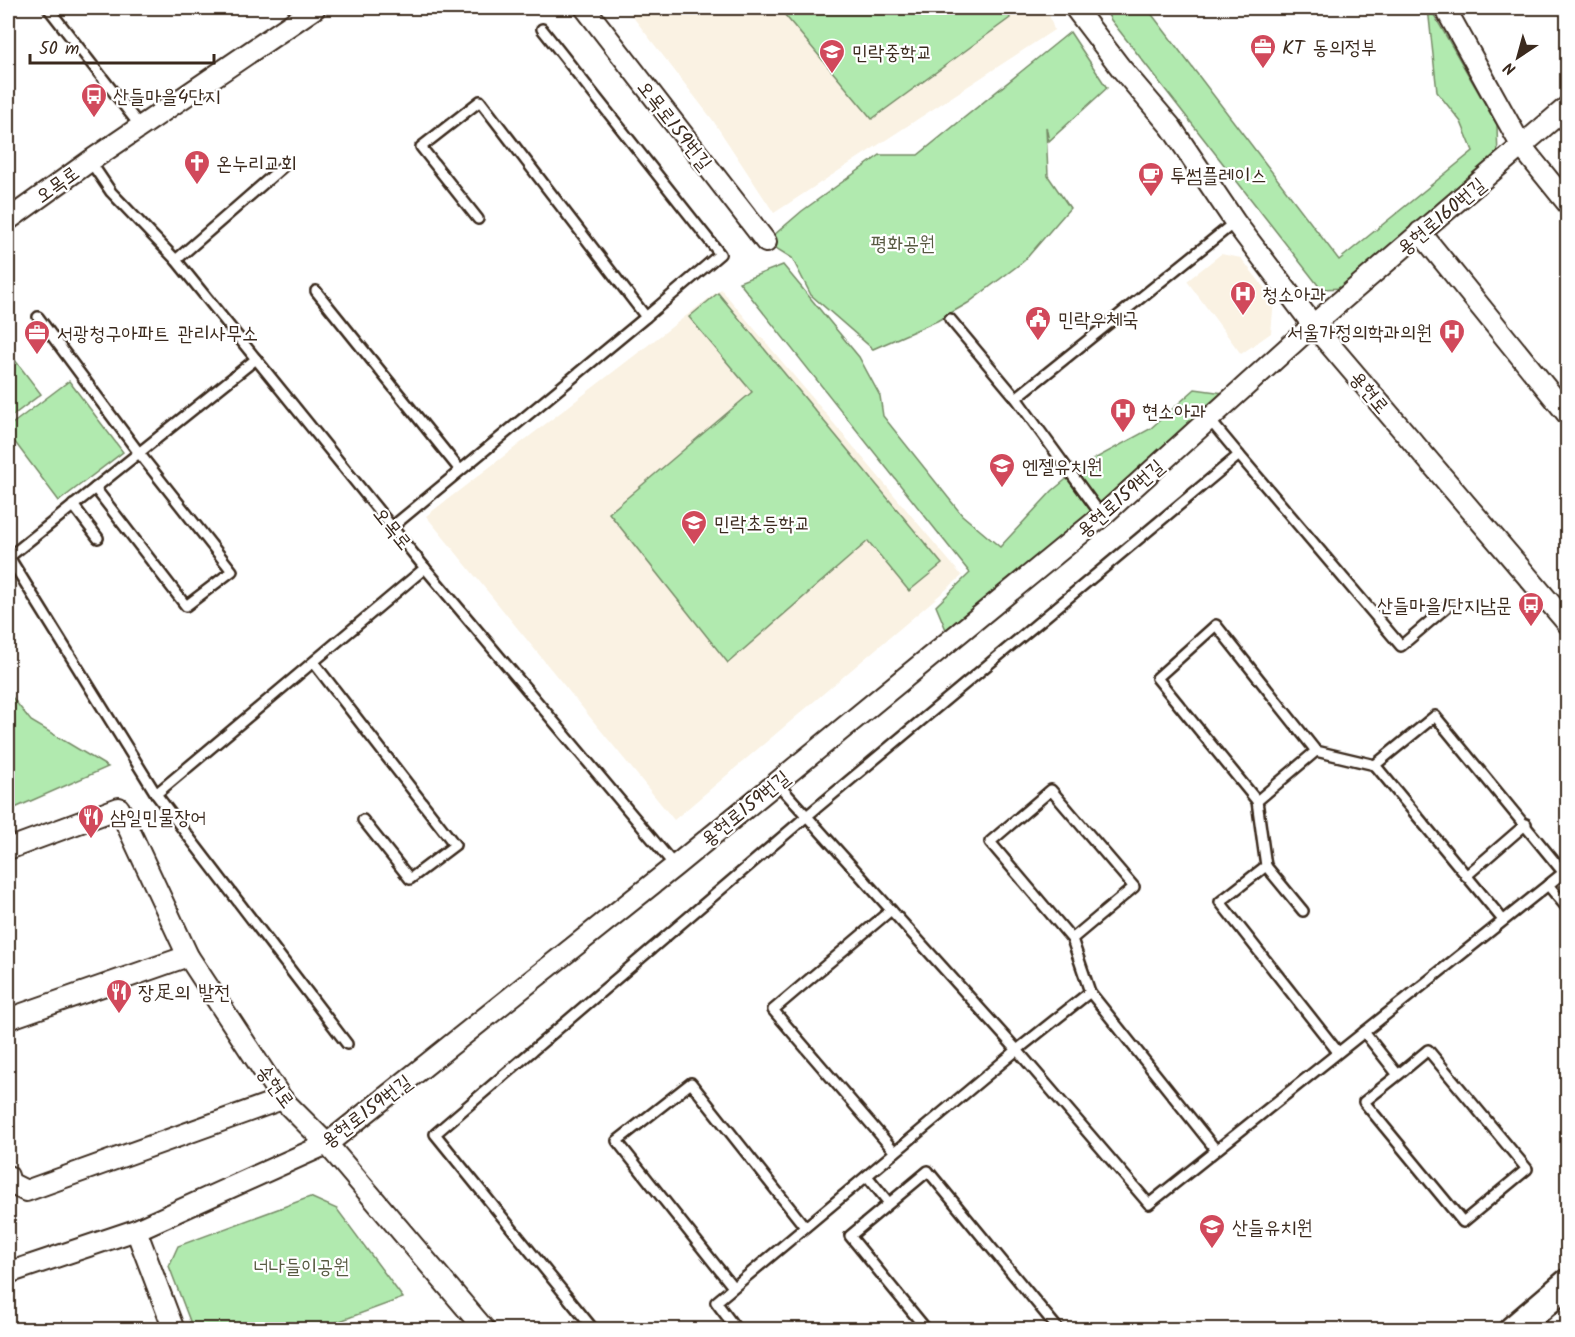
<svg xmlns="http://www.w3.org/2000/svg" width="1575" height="1337" font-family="Kalam,'LXGW WenKai TC','Poor Story',sans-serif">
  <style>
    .built { fill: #faf2e3 }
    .green { fill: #b1eaaf; stroke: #768a66; stroke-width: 1.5 }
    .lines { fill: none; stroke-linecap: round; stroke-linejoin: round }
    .lane-casing { stroke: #3b2a1e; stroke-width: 14 }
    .street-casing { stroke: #3b2a1e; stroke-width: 24 }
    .secondary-casing { stroke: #3b2a1e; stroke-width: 32 }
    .lane { stroke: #fff; stroke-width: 9 }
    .street { stroke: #fff; stroke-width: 20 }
    .secondary { stroke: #fff; stroke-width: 27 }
    .labels { text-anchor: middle; stroke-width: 4.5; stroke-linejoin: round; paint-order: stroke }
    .poi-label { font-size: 20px; fill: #3b2a1e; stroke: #fff; text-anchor: start }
    .street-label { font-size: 20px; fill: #3b2a1e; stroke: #fff }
    .park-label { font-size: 20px; fill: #585a42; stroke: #fff }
  </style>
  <rect width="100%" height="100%" fill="#fff"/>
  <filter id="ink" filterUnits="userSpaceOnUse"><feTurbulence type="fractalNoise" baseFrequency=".0167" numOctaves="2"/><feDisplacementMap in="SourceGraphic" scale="12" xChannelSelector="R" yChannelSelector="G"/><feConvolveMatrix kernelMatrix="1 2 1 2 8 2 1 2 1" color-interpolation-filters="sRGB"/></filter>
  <g filter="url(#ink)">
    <g class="built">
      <polygon points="626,8 1047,8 1054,30 774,213 712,119"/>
      <polygon points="1221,254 1241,258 1274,300 1271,333 1241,354 1187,281"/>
      <polygon points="721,289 962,576 674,820 426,516"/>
    </g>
    <g class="green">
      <polygon points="779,8 1007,8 1010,18 872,119"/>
      <polygon points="1104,8 1147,8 1339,260 1473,151 1461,122 1437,92 1428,8 1430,8 1497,125 1498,160 1345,288 1321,289 1111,20"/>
      <polygon points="1070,32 1107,88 1049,141 1046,127 1048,176 1070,208 1024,261 968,303 937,321 873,349 811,295 792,258 766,242 802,211 880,155 918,155"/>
      <polygon points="783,265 859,357 880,396 883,416 962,515 1000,547 1052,491 1083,465 1150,429 1195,389 1224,393 1078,526 947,632 936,606 970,573 739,282"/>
      <polygon points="718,293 942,564 909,591 868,541 728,663 609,513 752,392 689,317"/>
      <polygon points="8,351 41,394 8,419"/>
      <polygon points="69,381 123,452 59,501 8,433 8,427"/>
      <polygon points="8,692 31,721 108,767 8,811"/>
      <polygon points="310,1197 337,1209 403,1298 318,1329 193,1329 169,1266 178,1246"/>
    </g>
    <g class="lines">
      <defs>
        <g id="lane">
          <polyline points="48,8 140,126"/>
          <polyline points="542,29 720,254 646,317"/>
          <polyline points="90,161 111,192 176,260 425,568 675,866"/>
          <polyline points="176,260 286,164"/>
          <polyline points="316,291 460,470"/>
          <polyline points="38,317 139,453 232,571 186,606 95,488"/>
          <polyline points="950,319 1016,398 1102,516"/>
          <polyline points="256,359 9,557 156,794 347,1044"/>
          <polyline points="1016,398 1235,222"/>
          <polyline points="1239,455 1401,646 1449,605"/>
          <polyline points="73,505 98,538"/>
          <polyline points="392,527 646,317 480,101 421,147 478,219"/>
          <polyline points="314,663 455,845 410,879 363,820"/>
          <polyline points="776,782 1017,1050 1090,992 1216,1150"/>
          <polyline points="156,794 425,568"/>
          <polyline points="1257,801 1316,751"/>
          <polyline points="1266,866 1303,911"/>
          <polyline points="1466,876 1526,824"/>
          <polyline points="1548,885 1568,909"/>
          <polyline points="891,910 773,1010 895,1152"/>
          <polyline points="1503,920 1375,765 1435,716 1563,872"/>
          <polyline points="1072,939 990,842 1051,790 1134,887 1072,939 1090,992"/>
          <polyline points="1364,1032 1398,1075 1364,1102 1463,1222 1527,1169 1428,1050 1398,1075"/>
          <polyline points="1338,1052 1220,902 1266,866 1257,801 1157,678 1216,625 1316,751 1375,765"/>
          <polyline points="867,1176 889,1203"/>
          <polyline points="733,1287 617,1141 691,1083 805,1227"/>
          <polyline points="594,1330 435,1134 808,815 1239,455 1209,419"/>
          <polyline points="737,1330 716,1302 1017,1050 1149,1204 1568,869"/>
          <polyline points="927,1330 850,1236 928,1171 1059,1330"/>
        </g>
        <g id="street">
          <polyline points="585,8 766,242"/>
          <polyline points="1075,8 1120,67 1171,127 1235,222 1313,325 1568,624"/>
          <polyline points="1445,8 1522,147 1568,204"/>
          <polyline points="8,220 90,161 315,8"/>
          <polyline points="1420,232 1568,415"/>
          <polyline points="8,849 119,808 188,956 282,1099 327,1144 485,1330"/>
          <polyline points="8,1019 188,956"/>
          <polyline points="8,1176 10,1183 26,1191 282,1099"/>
          <polyline points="136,1230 174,1330"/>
          <polyline points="8,1273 136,1230 327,1144 675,866 1102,516 1313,325 1568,106"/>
        </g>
        <polyline id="secondary" points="1513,1330 1568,1283"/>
      </defs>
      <use href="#lane" class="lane-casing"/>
      <use href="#street" class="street-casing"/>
      <use href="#secondary" class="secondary-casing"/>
      <use href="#lane" class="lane"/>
      <use href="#street" class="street"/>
      <use href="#secondary" class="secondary"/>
    </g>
  </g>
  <defs>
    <symbol id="office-pin" viewBox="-11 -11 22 30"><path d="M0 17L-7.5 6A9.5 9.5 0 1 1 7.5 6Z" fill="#d1495b" stroke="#fff"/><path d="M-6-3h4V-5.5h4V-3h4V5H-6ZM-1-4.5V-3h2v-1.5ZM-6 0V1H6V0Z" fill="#fff"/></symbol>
    <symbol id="school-pin" viewBox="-11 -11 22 30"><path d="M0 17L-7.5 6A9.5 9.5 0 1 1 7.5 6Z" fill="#d1495b" stroke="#fff"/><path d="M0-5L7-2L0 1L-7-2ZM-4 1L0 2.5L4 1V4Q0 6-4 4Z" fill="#fff"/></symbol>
    <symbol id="bus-pin" viewBox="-11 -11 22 30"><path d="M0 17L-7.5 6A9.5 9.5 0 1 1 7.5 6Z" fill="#d1495b" stroke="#fff"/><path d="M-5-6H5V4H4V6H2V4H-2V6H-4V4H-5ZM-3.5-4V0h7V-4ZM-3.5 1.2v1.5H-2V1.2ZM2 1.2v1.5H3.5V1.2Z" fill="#fff"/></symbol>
    <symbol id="church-pin" viewBox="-11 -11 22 30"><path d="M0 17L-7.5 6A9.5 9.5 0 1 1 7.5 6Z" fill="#d1495b" stroke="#fff"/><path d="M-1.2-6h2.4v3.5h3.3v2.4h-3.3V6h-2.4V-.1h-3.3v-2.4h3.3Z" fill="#fff"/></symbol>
    <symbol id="cafe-pin" viewBox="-11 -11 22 30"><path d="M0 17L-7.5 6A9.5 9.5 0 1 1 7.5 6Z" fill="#d1495b" stroke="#fff"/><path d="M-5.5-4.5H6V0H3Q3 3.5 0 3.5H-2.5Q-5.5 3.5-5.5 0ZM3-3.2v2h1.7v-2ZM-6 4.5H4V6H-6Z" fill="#fff"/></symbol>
    <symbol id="hospital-pin" viewBox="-11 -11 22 30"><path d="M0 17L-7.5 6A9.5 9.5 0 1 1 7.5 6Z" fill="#d1495b" stroke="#fff"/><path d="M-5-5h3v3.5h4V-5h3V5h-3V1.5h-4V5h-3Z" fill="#fff"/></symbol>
    <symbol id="civic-pin" viewBox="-11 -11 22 30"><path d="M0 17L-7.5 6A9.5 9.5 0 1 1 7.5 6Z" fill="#d1495b" stroke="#fff"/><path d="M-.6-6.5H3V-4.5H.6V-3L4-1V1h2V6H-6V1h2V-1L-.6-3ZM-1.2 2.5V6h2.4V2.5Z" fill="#fff"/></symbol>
    <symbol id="restaurant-pin" viewBox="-11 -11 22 30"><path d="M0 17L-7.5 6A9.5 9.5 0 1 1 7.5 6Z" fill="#d1495b" stroke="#fff"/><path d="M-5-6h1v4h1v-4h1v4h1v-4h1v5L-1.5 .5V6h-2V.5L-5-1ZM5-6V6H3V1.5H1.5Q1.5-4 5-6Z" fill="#fff"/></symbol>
  </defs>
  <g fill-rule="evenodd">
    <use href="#office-pin" x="1248" y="32" width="30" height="40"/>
    <use href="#school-pin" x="817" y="37" width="30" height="40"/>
    <use href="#bus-pin" x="79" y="81" width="30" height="40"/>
    <use href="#church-pin" x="182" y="148" width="30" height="40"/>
    <use href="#cafe-pin" x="1136" y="160" width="30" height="40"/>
    <use href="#hospital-pin" x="1228" y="279" width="30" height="40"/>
    <use href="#civic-pin" x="1023" y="304" width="30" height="40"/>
    <use href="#hospital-pin" x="1437" y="317" width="30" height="40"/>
    <use href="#office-pin" x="22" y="318" width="30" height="40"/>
    <use href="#hospital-pin" x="1108" y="396" width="30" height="40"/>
    <use href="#school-pin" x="987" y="451" width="30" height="40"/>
    <use href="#school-pin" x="679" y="508" width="30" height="40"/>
    <use href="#bus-pin" x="1516" y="590" width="30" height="40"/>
    <use href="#restaurant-pin" x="76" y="802" width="30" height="40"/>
    <use href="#restaurant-pin" x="104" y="977" width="30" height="40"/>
    <use href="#school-pin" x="1197" y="1212" width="30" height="40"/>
  </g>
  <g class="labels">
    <g class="poi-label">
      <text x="1282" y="54">KT 동의정부</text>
      <text x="852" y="59">민락중학교</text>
      <text x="113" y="103">산들마을4단지</text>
      <text x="216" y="170">온누리교회</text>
      <text x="1170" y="182">투썸플레이스</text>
      <text x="1262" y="301">청소아과</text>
      <text x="1058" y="326">민락우체국</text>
      <text x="1432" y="339" text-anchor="end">서울가정의학과의원</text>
      <text x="57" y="340">서광청구아파트 관리사무소</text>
      <text x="1142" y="418">현소아과</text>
      <text x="1022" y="473">엔젤유치원</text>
      <text x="714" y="530">민락초등학교</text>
      <text x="1512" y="612" text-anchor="end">산들마을1단지남문</text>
      <text x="110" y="824">삼일민물장어</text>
      <text x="138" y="999">장足의 발전</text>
      <text x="1232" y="1234">산들유치원</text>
    </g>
    <g class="street-label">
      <text transform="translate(675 125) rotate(52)" y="7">오목로159번길</text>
      <text transform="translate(57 184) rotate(-36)" y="7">오목로</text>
      <text transform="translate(1441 216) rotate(-40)" y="7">용현로160번길</text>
      <text transform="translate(1370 392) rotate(50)" y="7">용현로</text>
      <text transform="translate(1120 498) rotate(-41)" y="7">용현로159번길</text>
      <text transform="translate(393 528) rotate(51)" y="7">오목로</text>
      <text transform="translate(745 808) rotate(-39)" y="7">용현로159번길</text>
      <text transform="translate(276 1086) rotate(53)" y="7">송현로</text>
      <text transform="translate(366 1111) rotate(-37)" y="7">용현로159번길</text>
    </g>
    <g class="park-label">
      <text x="903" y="250">평화공원</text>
      <text x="301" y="1273">너나들이공원</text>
    </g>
  </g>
  <rect width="1575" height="1337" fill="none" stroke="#fff" stroke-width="30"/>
  <rect x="15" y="15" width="1545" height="1307" fill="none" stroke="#3b2a1e" stroke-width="2" filter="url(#ink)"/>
  <g transform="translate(1518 57) rotate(216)" stroke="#ffffff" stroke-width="4.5" paint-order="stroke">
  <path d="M0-4.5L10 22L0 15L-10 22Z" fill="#3b2a1e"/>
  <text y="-9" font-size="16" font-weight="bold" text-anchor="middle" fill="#3b2a1e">N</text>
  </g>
  <path d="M30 54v9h184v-9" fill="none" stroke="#3b2a1e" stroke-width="3"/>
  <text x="39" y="54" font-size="18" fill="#3b2a1e" stroke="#ffffff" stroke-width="4.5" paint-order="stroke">50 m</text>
</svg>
